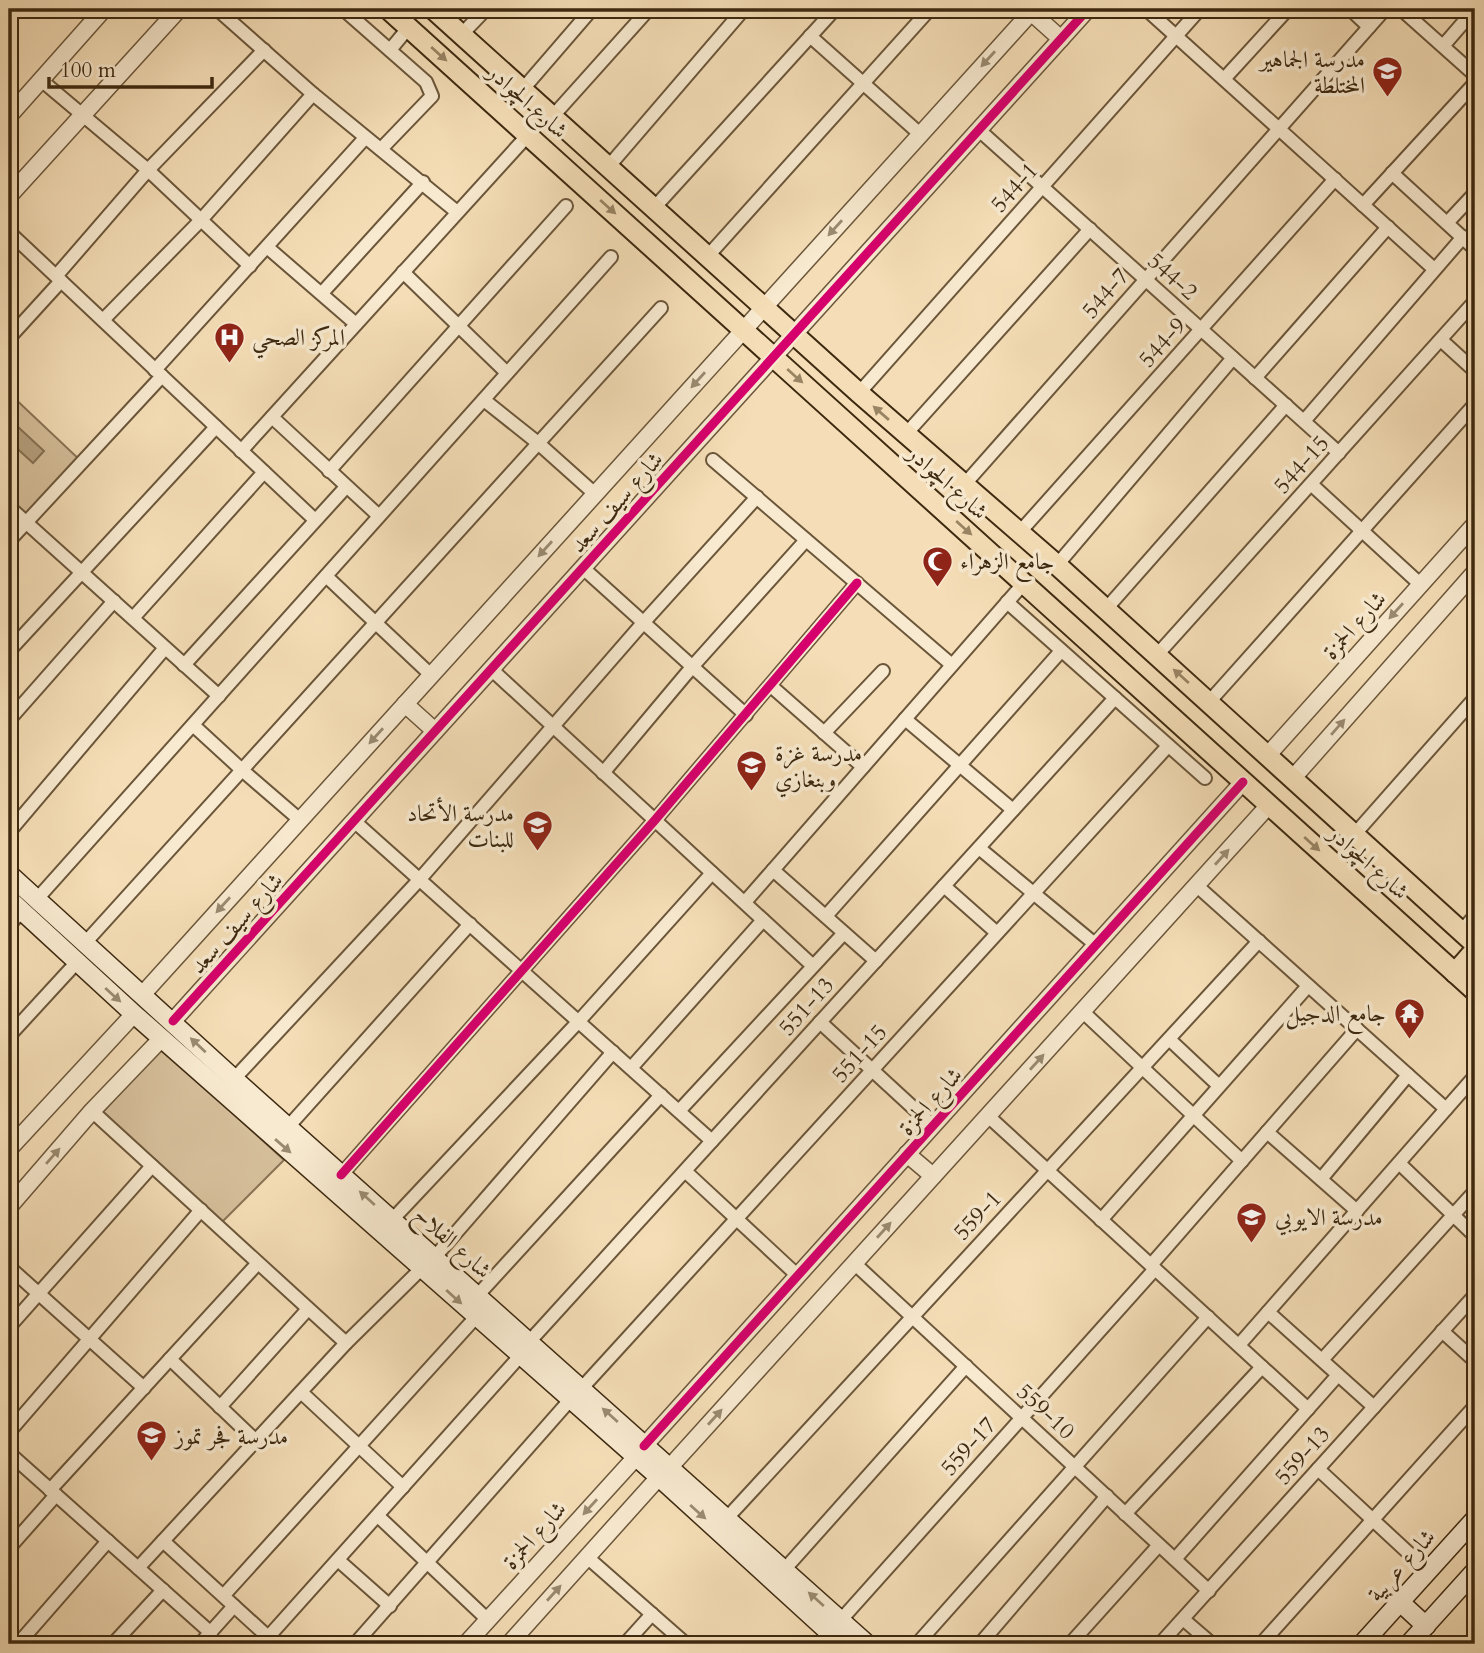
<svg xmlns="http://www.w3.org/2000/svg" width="1484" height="1653" font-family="Cardo,Amiri,serif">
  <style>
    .green { fill: #d6bf9b; stroke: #8a7456; stroke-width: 2 }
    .water { fill: #b6a07e; stroke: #867052; stroke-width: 2 }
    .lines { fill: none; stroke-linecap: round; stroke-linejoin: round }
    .minor-casing { stroke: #6b563a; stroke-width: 16 }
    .tertiary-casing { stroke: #6b563a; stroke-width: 19 }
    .secondary-casing { stroke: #3d2910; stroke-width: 21 }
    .primary-casing { stroke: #3d2910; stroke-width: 23 }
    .minor { stroke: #f8ead0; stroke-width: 12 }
    .tertiary { stroke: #f8ead0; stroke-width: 16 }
    .secondary { stroke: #f8ead0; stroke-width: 18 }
    .primary { stroke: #f5deb7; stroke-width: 19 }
    .cycleway-casing { stroke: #f8ead0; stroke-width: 13 }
    .cycleway { stroke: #d6006c; stroke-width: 9 }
    .oneway { fill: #998464 }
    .oneway2 { fill: #9a8a70 }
    .labels { text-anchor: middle; stroke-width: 7; stroke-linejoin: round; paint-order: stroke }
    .poi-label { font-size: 23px; fill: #3d2910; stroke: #f8ead0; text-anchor: start }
    .street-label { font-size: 23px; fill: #3d2910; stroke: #f8ead0 }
  </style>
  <rect width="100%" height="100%" fill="#f5deb7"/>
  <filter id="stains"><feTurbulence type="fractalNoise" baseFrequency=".00286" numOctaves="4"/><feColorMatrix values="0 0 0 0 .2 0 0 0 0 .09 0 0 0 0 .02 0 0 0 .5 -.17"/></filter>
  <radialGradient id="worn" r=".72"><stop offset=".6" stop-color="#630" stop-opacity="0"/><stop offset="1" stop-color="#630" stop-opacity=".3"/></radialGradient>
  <g class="green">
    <polygon points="9,393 82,462 26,522 9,506"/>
    <polygon points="161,1048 284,1160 220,1224 103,1112"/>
  </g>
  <polygon class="water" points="17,426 44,451 33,463 9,441 9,435"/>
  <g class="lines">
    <defs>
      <g id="minor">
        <polyline points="217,9 313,94 457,212"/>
        <polyline points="343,9 426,82 432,96 381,149"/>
        <polyline points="1146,9 1434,269"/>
        <polyline points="1350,9 1369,27"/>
        <polyline points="1401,9 1475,75"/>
        <polyline points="462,34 486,9"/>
        <polyline points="810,36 920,134"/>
        <polyline points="1443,46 1475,9"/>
        <polyline points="390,50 409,27"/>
        <polyline points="1224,79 1288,9"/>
        <polyline points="41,80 148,170 250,266"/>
        <polyline points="523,89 592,9"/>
        <polyline points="553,116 649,9"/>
        <polyline points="979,130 1339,453"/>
        <polyline points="609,166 744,9"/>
        <polyline points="1392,173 1475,249"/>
        <polyline points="1363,205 1475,83"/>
        <polyline points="654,208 835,9"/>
        <polyline points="1447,223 1475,193"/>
        <polyline points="9,232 315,520"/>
        <polyline points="267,247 356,324"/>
        <polyline points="707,257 930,9"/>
        <polyline points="403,272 507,373"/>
        <polyline points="57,275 148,170 264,50"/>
        <polyline points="322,293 423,182"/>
        <polyline points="103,320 201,220 313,94"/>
        <polyline points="9,338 61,281"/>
        <polyline points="1441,340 1475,371"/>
        <polyline points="155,370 365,138"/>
        <polyline points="1255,378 1388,227"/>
        <polyline points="859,393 1200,9"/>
        <polyline points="484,400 538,443 595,494"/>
        <polyline points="272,417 379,516"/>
        <polyline points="1304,421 1463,237"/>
        <polyline points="906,434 1090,229"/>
        <polyline points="241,451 528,135"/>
        <polyline points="713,460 952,665"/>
        <polyline points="329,471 566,206"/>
        <polyline points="1311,484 1420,584"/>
        <polyline points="964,485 1385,9"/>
        <polyline points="9,507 219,696"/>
        <polyline points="1019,533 1335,179"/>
        <polyline points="9,541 162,376"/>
        <polyline points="1057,565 1233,358"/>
        <polyline points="583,568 746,715"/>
        <polyline points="326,576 431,675"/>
        <polyline points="1007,602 1205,778"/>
        <polyline points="1106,609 1286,405"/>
        <polyline points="133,618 264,472"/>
        <polyline points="9,651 216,427"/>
        <polyline points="1157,655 1475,301"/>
        <polyline points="184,665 346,487"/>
        <polyline points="491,669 813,966"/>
        <polyline points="771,686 863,767"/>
        <polyline points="1209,702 1475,404"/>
        <polyline points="905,719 1013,810"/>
        <polyline points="9,720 114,601"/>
        <polyline points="193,725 242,770 300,820"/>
        <polyline points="824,733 883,671"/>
        <polyline points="603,773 692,667 806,540"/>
        <polyline points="354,821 712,1141"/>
        <polyline points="9,832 165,648"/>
        <polyline points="1354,835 1475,698"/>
        <polyline points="979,848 1096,945"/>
        <polyline points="773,870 876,961"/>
        <polyline points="1196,885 1446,1109"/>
        <polyline points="944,886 997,933"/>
        <polyline points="37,899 611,257"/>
        <polyline points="745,902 1024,583"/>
        <polyline points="826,916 1061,651"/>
        <polyline points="9,925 22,911"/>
        <polyline points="1461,931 1475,916"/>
        <polyline points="85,943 661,308"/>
        <polyline points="1082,1011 1242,1161"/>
        <polyline points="820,1022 933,1126"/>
        <polyline points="9,1036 77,962"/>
        <polyline points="1169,1039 1219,1086"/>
        <polyline points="631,1068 763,920"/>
        <polyline points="234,1079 420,879 643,623 757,497"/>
        <polyline points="92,1111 346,1343"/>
        <polyline points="679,1111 844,933"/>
        <polyline points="988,1116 1308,1409"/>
        <polyline points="288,1127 470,924"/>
        <polyline points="1267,1132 1357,1211"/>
        <polyline points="1399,1163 1475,1236"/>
        <polyline points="685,1171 798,1276"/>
        <polyline points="341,1175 655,820 857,583"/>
        <polyline points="1321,1179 1408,1075"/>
        <polyline points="392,1220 579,1021 712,873"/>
        <polyline points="1101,1220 1308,986"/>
        <polyline points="434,1258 613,1052"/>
        <polyline points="854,1263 1209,1591"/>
        <polyline points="1151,1265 1357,1029"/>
        <polyline points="9,1267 144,1388"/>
        <polyline points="477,1296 661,1095"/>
        <polyline points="1268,1312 1374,1407"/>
        <polyline points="9,1327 152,1166"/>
        <polyline points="1442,1331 1475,1361"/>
        <polyline points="529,1342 1115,698"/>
        <polyline points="1239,1345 1475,1076"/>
        <polyline points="170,1359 256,1441"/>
        <polyline points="1322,1360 1475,1191"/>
        <polyline points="581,1389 1168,746"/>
        <polyline points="301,1392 403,1487"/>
        <polyline points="220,1407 308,1309"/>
        <polyline points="9,1432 201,1210"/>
        <polyline points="9,1453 211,1633"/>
        <polyline points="1318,1469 1428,1571"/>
        <polyline points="50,1490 258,1263"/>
        <polyline points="1125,1514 1262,1367"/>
        <polyline points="378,1516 488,1620"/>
        <polyline points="727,1518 1259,941"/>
        <polyline points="163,1541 268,1637"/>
        <polyline points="9,1548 56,1495"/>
        <polyline points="587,1557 686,1644"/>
        <polyline points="1175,1559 1338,1375"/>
        <polyline points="338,1560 390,1606"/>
        <polyline points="138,1568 346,1343 422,1268"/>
        <polyline points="784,1570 966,1366"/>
        <polyline points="224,1595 476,1317"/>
        <polyline points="1183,1619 1212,1644"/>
        <polyline points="840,1621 1155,1269"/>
        <polyline points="18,1644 108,1541"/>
        <polyline points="113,1644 163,1590"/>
        <polyline points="200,1644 234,1606"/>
        <polyline points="262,1644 520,1356"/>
        <polyline points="355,1644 570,1400"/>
        <polyline points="625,1644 652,1614"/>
        <polyline points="917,1644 1208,1317"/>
        <polyline points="980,1644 1107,1496"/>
        <polyline points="1070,1644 1159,1545"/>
        <polyline points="1160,1644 1475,1295"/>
        <polyline points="1261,1644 1475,1406"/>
      </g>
      <g id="tertiary">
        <polyline points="1031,12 1061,39"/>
        <polyline points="9,116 104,9"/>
        <polyline points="9,196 179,9"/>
        <polyline points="405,704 435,731"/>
        <polyline points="1267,756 1475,524"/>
        <polyline points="1293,778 1475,572"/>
        <polyline points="142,995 1034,9"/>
        <polyline points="173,1021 1088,9"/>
        <polyline points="9,1149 134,1014"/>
        <polyline points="907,1154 933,1176"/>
        <polyline points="9,1207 92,1111 162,1038"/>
        <polyline points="644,1446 1243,782"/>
        <polyline points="669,1468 1269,805"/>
        <polyline points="466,1644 636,1457"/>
        <polyline points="509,1644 659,1477"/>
      </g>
      <g id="secondary">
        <polyline points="9,874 234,1079 867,1644"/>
        <polyline points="9,899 134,1014 659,1477 842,1644"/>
        <polyline points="1400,1602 1426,1626"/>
        <polyline points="1362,1644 1475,1519"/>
        <polyline points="1409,1644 1475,1571"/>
      </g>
      <g id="primary">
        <polyline points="388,9 1475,991"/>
        <polyline points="433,9 859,393 1057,565 1475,944"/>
        <polyline points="1455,973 1475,950"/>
      </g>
    </defs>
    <use href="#minor" class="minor-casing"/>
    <use href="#tertiary" class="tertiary-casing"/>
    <use href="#secondary" class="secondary-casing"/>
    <use href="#primary" class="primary-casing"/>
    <use href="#minor" class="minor"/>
    <use href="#tertiary" class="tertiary"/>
    <use href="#secondary" class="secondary"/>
    <use href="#primary" class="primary"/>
    <defs>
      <g id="cycleway">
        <polyline points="173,1021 1088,9"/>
        <polyline points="341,1175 655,820 857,583"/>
        <polyline points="644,1446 1243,782"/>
      </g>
    </defs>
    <use href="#cycleway" class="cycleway-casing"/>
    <use href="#cycleway" class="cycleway"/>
  </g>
  <defs><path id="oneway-solid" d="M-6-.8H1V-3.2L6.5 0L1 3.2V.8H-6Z" transform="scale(1.75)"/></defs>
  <g class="oneway">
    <use href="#oneway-solid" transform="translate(439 54) rotate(42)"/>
    <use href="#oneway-solid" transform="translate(608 207) rotate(42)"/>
    <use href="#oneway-solid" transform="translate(795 376) rotate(42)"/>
    <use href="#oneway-solid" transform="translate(881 413) rotate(-139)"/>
    <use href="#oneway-solid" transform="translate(964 528) rotate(42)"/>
    <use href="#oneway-solid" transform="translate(1181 676) rotate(-138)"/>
    <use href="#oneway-solid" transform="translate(1312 844) rotate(42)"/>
  </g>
  <g class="oneway2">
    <use href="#oneway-solid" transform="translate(988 59) rotate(132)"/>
    <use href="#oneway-solid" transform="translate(835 228) rotate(132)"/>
    <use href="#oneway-solid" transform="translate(698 380) rotate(132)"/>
    <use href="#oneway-solid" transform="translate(545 549) rotate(132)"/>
    <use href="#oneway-solid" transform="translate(1396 611) rotate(132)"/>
    <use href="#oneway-solid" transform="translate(1338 727) rotate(-49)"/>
    <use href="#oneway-solid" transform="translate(376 736) rotate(132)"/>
    <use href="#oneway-solid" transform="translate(1222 857) rotate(-48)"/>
    <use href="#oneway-solid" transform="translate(223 905) rotate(132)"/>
    <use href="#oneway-solid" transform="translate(113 995) rotate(42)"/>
    <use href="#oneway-solid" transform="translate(198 1045) rotate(-137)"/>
    <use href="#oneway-solid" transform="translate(1037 1062) rotate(-48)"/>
    <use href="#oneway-solid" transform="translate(283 1146) rotate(41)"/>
    <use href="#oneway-solid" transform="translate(53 1156) rotate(-49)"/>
    <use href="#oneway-solid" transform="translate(367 1198) rotate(-138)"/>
    <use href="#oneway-solid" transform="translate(884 1230) rotate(-48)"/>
    <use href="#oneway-solid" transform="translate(454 1297) rotate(42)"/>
    <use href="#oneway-solid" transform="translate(610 1415) rotate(-138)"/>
    <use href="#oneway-solid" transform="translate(715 1417) rotate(-48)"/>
    <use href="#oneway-solid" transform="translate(590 1507) rotate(132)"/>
    <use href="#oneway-solid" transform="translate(698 1512) rotate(42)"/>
    <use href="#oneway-solid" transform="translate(554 1593) rotate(-48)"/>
    <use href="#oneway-solid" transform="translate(816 1599) rotate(-138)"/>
  </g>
  <defs>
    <symbol id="school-pin" viewBox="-11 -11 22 30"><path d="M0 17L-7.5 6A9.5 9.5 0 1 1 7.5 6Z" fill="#8f2418" stroke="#f8ead0"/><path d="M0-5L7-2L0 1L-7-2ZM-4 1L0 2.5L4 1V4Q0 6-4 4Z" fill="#fff"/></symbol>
    <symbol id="hospital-pin" viewBox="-11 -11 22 30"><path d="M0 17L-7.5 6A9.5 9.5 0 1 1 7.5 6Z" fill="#8f2418" stroke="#f8ead0"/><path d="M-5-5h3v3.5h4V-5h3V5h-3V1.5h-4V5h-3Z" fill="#fff"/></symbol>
    <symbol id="mosque-pin" viewBox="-11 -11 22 30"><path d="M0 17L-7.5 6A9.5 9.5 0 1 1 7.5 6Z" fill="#8f2418" stroke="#f8ead0"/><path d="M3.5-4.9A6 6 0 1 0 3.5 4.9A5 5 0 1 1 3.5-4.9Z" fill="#fff"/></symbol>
    <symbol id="temple-pin" viewBox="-11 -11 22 30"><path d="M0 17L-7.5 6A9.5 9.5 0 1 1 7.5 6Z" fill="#8f2418" stroke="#f8ead0"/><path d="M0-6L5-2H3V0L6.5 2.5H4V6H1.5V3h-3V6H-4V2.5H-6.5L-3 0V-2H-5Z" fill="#fff"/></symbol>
  </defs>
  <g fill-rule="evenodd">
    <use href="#school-pin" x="1370" y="54" width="35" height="47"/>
    <use href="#hospital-pin" x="212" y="320" width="35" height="47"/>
    <use href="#mosque-pin" x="920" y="544" width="35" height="47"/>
    <use href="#school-pin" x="734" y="748" width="35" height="47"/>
    <use href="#school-pin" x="520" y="808" width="35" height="47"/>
    <use href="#temple-pin" x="1392" y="996" width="35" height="47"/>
    <use href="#school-pin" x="1234" y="1200" width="35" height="47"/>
    <use href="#school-pin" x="134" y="1418" width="35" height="47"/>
  </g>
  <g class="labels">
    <g class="poi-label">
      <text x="1365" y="67" text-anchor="end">مدرسة الجماهير<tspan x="1365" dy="26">المختلطة</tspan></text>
      <text x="252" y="345">المركز الصحي</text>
      <text x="960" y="569">جامع الزهراء</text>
      <text x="775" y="761">مدرسة غزة<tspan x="775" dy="26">وبنغازي</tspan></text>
      <text x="514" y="821" text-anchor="end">مدرسة الأتحاد<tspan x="514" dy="26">للبنات</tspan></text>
      <text x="1386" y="1021" text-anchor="end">جامع الدجيل</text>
      <text x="1275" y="1225">مدرسة الايوبي</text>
      <text x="175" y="1444">مدرسة فجر تموز</text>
    </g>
    <g class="street-label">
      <text transform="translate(528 101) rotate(42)" y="8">شارع الچوادر</text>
      <text transform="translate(1014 187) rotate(-48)" y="8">544-1</text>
      <text transform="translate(1173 276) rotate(42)" y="8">544-2</text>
      <text transform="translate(1105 293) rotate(-49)" y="8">544-7</text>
      <text transform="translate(1162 342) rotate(-48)" y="8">544-9</text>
      <text transform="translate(1301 464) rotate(-48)" y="8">544-15</text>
      <text transform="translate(948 482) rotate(42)" y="8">شارع الچوادر</text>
      <text transform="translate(616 502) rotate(-48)" y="8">شارع سيف سعد</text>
      <text transform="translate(1354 625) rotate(-48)" y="8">شارع الحمزة</text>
      <text transform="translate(1369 862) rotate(42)" y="8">شارع الچوادر</text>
      <text transform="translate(236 923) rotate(-48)" y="8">شارع سيف سعد</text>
      <text transform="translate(806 1006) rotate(-48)" y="8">551-13</text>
      <text transform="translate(859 1053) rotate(-48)" y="8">551-15</text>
      <text transform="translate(930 1101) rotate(-48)" y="8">شارع الحمزة</text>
      <text transform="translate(977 1215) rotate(-47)" y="8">559-1</text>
      <text transform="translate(453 1242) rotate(42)" y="8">شارع الفلاح</text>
      <text transform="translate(1046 1411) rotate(43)" y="8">559-10</text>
      <text transform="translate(968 1446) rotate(-48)" y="8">559-17</text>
      <text transform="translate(1302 1455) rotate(-48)" y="8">559-13</text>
      <text transform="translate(534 1535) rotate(-48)" y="8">شارع الحمزة</text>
      <text transform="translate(1401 1565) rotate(-48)" y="8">شارع عربية</text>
    </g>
  </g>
  <rect width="1484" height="1653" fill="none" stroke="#f5deb7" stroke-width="35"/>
  <rect x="10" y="10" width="1463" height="1632" fill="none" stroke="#3d2910" stroke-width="3.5"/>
  <rect x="18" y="18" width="1449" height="1618" fill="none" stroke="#3d2910" stroke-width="2"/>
  <path d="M49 77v10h163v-10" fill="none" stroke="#3d2910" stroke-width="3.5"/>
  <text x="60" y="77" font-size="21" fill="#3d2910" stroke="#f8ead0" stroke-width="5" paint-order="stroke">100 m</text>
  <rect width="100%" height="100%" filter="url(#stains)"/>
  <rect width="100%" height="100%" fill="url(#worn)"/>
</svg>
